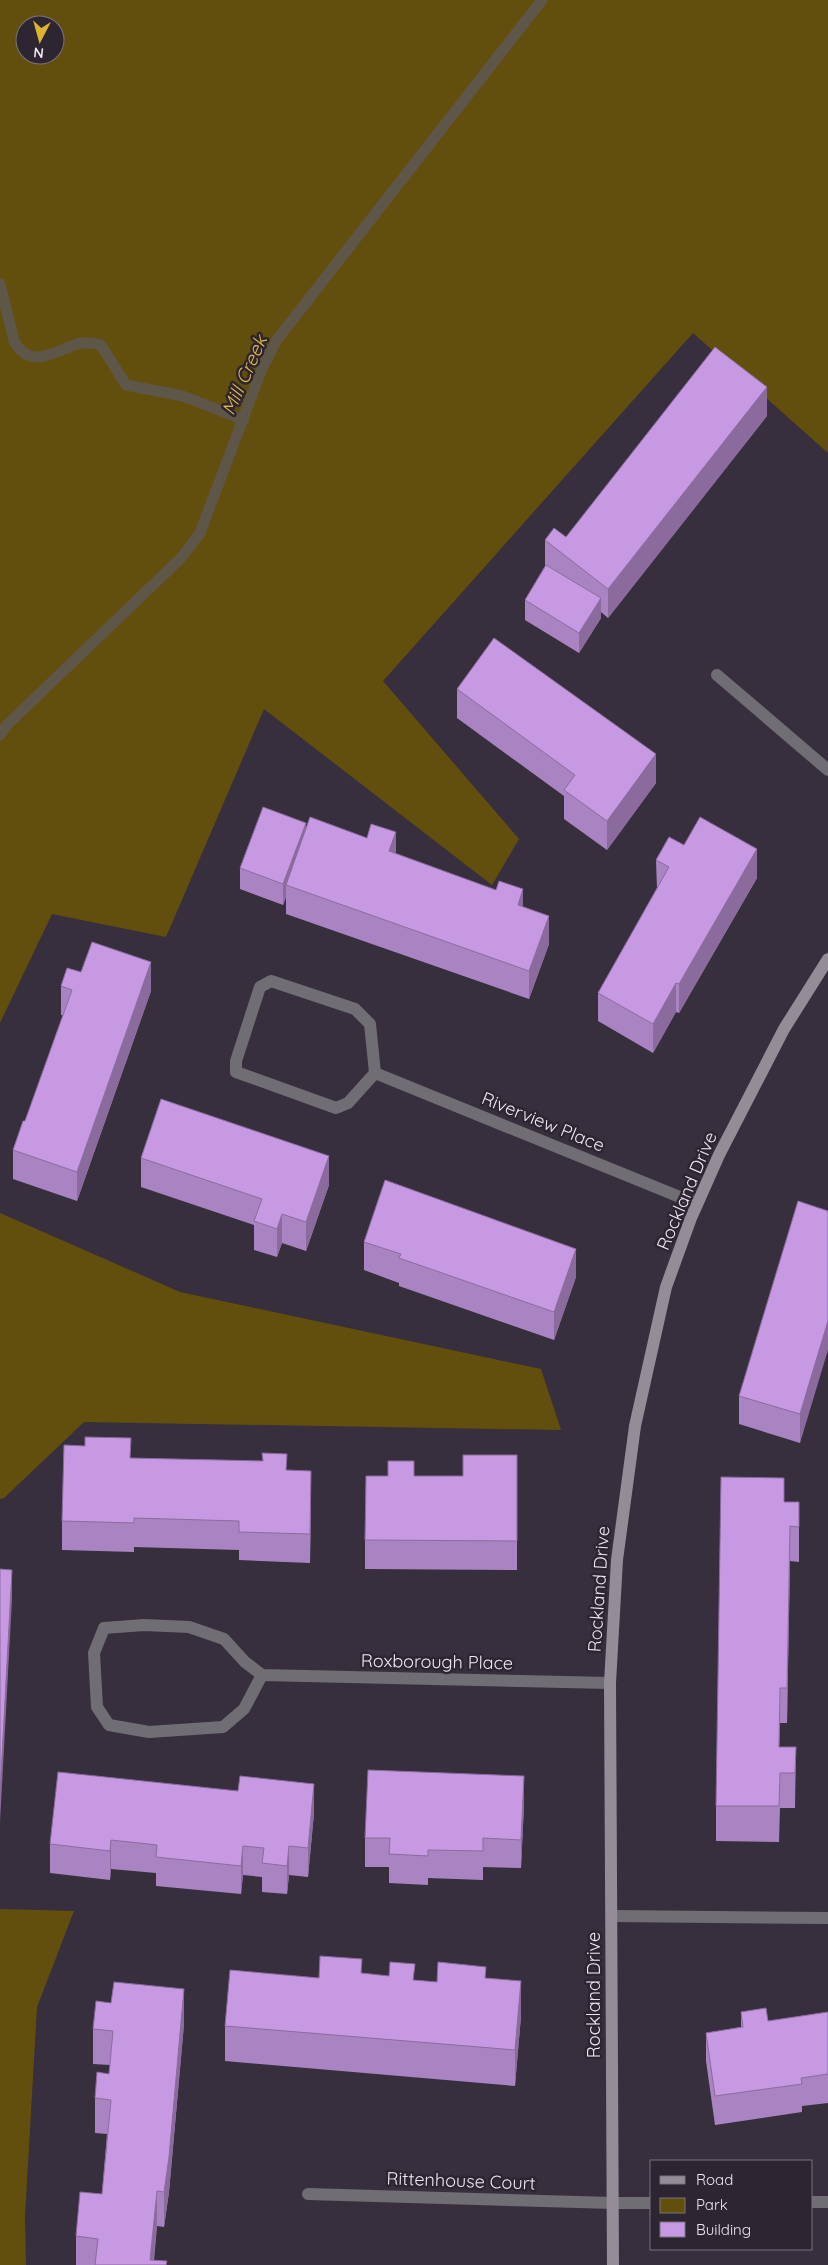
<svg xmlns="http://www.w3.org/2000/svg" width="828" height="2265" font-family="Quicksand,sans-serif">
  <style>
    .green { fill: #634f0d; fill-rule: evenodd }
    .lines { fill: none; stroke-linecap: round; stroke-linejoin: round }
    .stream { stroke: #5e5648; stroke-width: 11 }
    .lane { stroke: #716d74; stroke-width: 12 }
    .street { stroke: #716d74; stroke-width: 12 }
    .secondary { stroke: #948d98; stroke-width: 12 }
    .wall { fill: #aa84c2 }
    .shaded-wall { fill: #8b6b9e }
    .building { fill: #c699e2; stroke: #8b6b9e }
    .labels { text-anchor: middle; stroke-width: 5; stroke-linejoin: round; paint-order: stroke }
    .street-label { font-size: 18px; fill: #ece7f0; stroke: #2d2532 }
    .water-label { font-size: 19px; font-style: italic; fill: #e2ba3e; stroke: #2d2532 }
  </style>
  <rect width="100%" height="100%" fill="#372f3d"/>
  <g class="green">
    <path d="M0 0H828V453L693 333 383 681 519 839 492 885 264 709 166 937 52 914 0 1023ZM25 25H55V55H25Z"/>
    <polygon points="0,1213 180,1292 541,1369 561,1430 84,1422 4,1498 0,1499"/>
    <polygon points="0,1909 74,1911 37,2007 25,2216 26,2265 0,2265"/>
  </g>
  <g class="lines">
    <g class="stream">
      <path d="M0 284 14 341C30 371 56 351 77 344 84 342 94 343 101 345L126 385 183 396 244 420"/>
      <polyline points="0,735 7,725 181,558 200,533 261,371 276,341 542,0"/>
    </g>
    <g class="lane">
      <polyline points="717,675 828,770"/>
      <polyline points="375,1073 348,1103 336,1108 236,1072 236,1061 260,987 271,981 355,1009 370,1024 375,1073 697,1204"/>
      <polyline points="262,1675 244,1709 223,1727 149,1732 109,1725 97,1707 94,1653 104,1628 144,1625 189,1627 224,1639 245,1662 262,1675 610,1683"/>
      <polyline points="612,1916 828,1918"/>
      <polyline points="308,2194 613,2203"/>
    </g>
    <g class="street">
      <polyline points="812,2202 828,2202"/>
      <polyline points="613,2203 652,2203"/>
    </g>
    <polyline class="secondary" points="613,2265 610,1683 617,1560 635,1426 666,1287 691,1218 719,1155 784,1029 828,959"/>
  </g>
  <g class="wall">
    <polygon points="767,416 608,618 601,612 601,618 579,653 525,620 525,600 545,566 545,540 566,537"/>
    <polygon points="457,689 656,783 607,850 564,819 564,796 457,718"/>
    <polygon points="306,829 396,854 523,907 549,944 529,999 286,914 286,897 283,905 240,889 240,868"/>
    <polygon points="684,845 757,878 679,1013 676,1012 653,1053 598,1021 598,993 657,889 656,860"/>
    <polygon points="81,972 151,991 77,1201 13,1179 13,1150 25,1121 63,1015 61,1015 61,986"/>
    <polygon points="141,1158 329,1185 306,1251 282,1243 277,1257 254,1250 254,1225 141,1187"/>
    <polygon points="828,1211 800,1443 739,1424 739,1396"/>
    <polygon points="364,1242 576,1277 554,1340 399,1286 399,1283 364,1270"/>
    <polygon points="517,1455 517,1570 365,1569 365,1540 414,1476 463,1476"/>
    <polygon points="131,1458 287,1470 311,1499 310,1563 239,1560 239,1550 134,1547 134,1552 62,1550 62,1521"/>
    <polygon points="784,1502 799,1502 799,1562 790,1561 787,1723 780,1723 779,1747 796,1747 795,1808 780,1808 779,1842 716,1841 716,1806"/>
    <polygon points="524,1804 521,1868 483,1867 483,1880 428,1878 428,1885 389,1883 389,1867 365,1867 365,1838"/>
    <polygon points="314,1813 308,1877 289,1875 287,1894 262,1892 262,1877 243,1875 241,1894 156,1886 156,1873 111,1869 110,1880 50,1873 50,1844"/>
    <polygon points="362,1973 415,1980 437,1982 486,1978 521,2016 515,2086 225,2061 225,2026 319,1978"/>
    <polygon points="741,2012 768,2021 828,2012 828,2103 802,2106 802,2112 715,2125 706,2061 706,2033 741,2027"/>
    <polygon points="184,2024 169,2192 164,2227 157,2226 154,2260 167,2265 76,2265 76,2236 102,2194 107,2134 95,2133 95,2098 109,2074 110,2065 93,2064 93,2029"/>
  </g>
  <g class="shaded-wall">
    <polygon points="767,387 767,416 608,618 608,589"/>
    <polygon points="601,598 601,618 579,653 579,633"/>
    <polygon points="656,754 656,783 607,850 607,821"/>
    <polygon points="306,823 306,844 286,885 286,897 283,905 283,884"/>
    <polygon points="396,832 396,861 389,851"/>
    <polygon points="757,849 757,878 679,1013 679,984"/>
    <polygon points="523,889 523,918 518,905"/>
    <polygon points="549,916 549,944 529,999 529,971"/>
    <polygon points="151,962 151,991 77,1201 77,1172"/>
    <polygon points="676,983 676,1012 653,1053 653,1024"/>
    <polygon points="329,1156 329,1185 306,1251 306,1222"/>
    <polygon points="282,1214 282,1243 277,1257 277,1229"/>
    <polygon points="576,1249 576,1277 554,1340 554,1312"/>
    <polygon points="828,1321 828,1350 800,1443 800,1414"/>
    <polygon points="311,1471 311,1499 310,1563 310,1534"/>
    <polygon points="790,1526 790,1561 787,1723 787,1688"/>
    <polygon points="12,1570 12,1599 0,1822 0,1794"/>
    <polygon points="524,1776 524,1804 521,1868 521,1840"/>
    <polygon points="314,1784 314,1813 308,1877 308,1848"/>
    <polygon points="111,1840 111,1869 110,1880 110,1851"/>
    <polygon points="243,1846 243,1875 241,1894 241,1866"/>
    <polygon points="289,1846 289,1875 287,1894 287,1866"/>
    <polygon points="521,1981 521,2016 515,2086 515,2050"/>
    <polygon points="184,1989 184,2024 169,2192 164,2227 164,2192"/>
    <polygon points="157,2191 157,2226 153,2265 150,2260"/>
  </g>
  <g class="building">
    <polygon points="715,347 767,387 608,589 545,540 554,528 566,537"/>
    <polygon points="546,565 601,598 579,633 525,600"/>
    <polygon points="494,638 656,754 607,821 564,790 575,775 457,689"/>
    <polygon points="263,807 306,823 283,884 240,868"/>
    <polygon points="310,817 367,838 371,824 396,832 389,851 496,890 499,881 523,889 518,905 549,916 529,971 286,885"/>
    <polygon points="700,817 757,849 679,984 676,983 653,1024 598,993 669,867 656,860 669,837 684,845"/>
    <polygon points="92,942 151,962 77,1172 13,1150 23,1121 25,1121 72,990 61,986 67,968 81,972"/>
    <polygon points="161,1099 329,1156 306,1222 282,1214 277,1229 254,1221 262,1199 141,1158"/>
    <polygon points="385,1180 576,1249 554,1312 399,1258 401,1254 364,1242"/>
    <polygon points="798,1201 828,1211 828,1321 800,1414 739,1396"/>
    <polygon points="85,1437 131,1438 130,1458 263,1461 262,1453 287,1454 286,1470 311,1471 310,1534 239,1532 239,1521 134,1518 134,1523 62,1521 64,1445 85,1446"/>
    <polygon points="463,1455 517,1455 517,1541 365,1540 366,1476 388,1476 388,1461 414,1461 414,1476 463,1476"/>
    <polygon points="721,1477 784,1478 784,1502 799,1502 799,1527 790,1526 787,1688 780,1688 779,1747 796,1747 795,1773 780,1773 779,1806 716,1806"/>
    <polygon points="0,1569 12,1570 0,1794"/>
    <polygon points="368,1770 524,1776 521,1840 483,1838 483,1851 428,1850 428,1856 389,1854 390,1838 365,1838"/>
    <polygon points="58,1772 238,1791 240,1776 314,1784 308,1848 289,1846 287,1866 262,1863 264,1848 243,1846 241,1866 156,1857 157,1845 111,1840 110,1851 50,1844"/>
    <polygon points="320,1956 362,1959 361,1973 389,1976 390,1962 415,1964 413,1980 437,1982 438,1962 486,1967 485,1978 521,1981 515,2050 225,2026 230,1970 319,1978"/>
    <polygon points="114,1982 184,1989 169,2157 164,2192 157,2191 150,2260 167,2261 166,2265 95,2265 98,2239 76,2236 80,2192 102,2194 111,2100 95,2098 97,2072 109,2074 113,2031 93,2029 96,2001 111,2003"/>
    <polygon points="766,2008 768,2021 828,2012 828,2074 801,2078 802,2084 715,2096 706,2033 743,2027 741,2012"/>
  </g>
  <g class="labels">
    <g class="street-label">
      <text transform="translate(543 1122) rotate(22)" y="6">Riverview Place</text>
      <text transform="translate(687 1191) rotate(-67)" y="6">Rockland Drive</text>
      <text transform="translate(599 1589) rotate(-86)" y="6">Rockland Drive</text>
      <text transform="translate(437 1662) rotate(1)" y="6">Roxborough Place</text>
      <text transform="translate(594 1995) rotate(-90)" y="6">Rockland Drive</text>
      <text transform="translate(461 2181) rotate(2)" y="6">Rittenhouse Court</text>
    </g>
    <g class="water-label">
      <text transform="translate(244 375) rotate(-66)" y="7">Mill Creek</text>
    </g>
  </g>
  <rect x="650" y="2160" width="162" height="90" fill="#2d2532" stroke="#79737e"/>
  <rect x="660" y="2176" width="25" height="8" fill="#948d98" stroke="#79737e"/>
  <text x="696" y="2185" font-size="15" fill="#ece7f0">Road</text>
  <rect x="660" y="2198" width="25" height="15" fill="#634f0d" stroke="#79737e"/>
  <text x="696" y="2210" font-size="15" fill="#ece7f0">Park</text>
  <rect x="660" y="2222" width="25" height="15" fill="#c699e2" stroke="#79737e"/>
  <text x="696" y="2235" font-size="15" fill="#ece7f0">Building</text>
  <g transform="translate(40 40) rotate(186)"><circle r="24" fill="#2d2532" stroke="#79737e"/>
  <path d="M0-4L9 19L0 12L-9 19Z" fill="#dab333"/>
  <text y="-8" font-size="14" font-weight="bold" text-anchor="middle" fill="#ece7f0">N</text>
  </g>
</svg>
